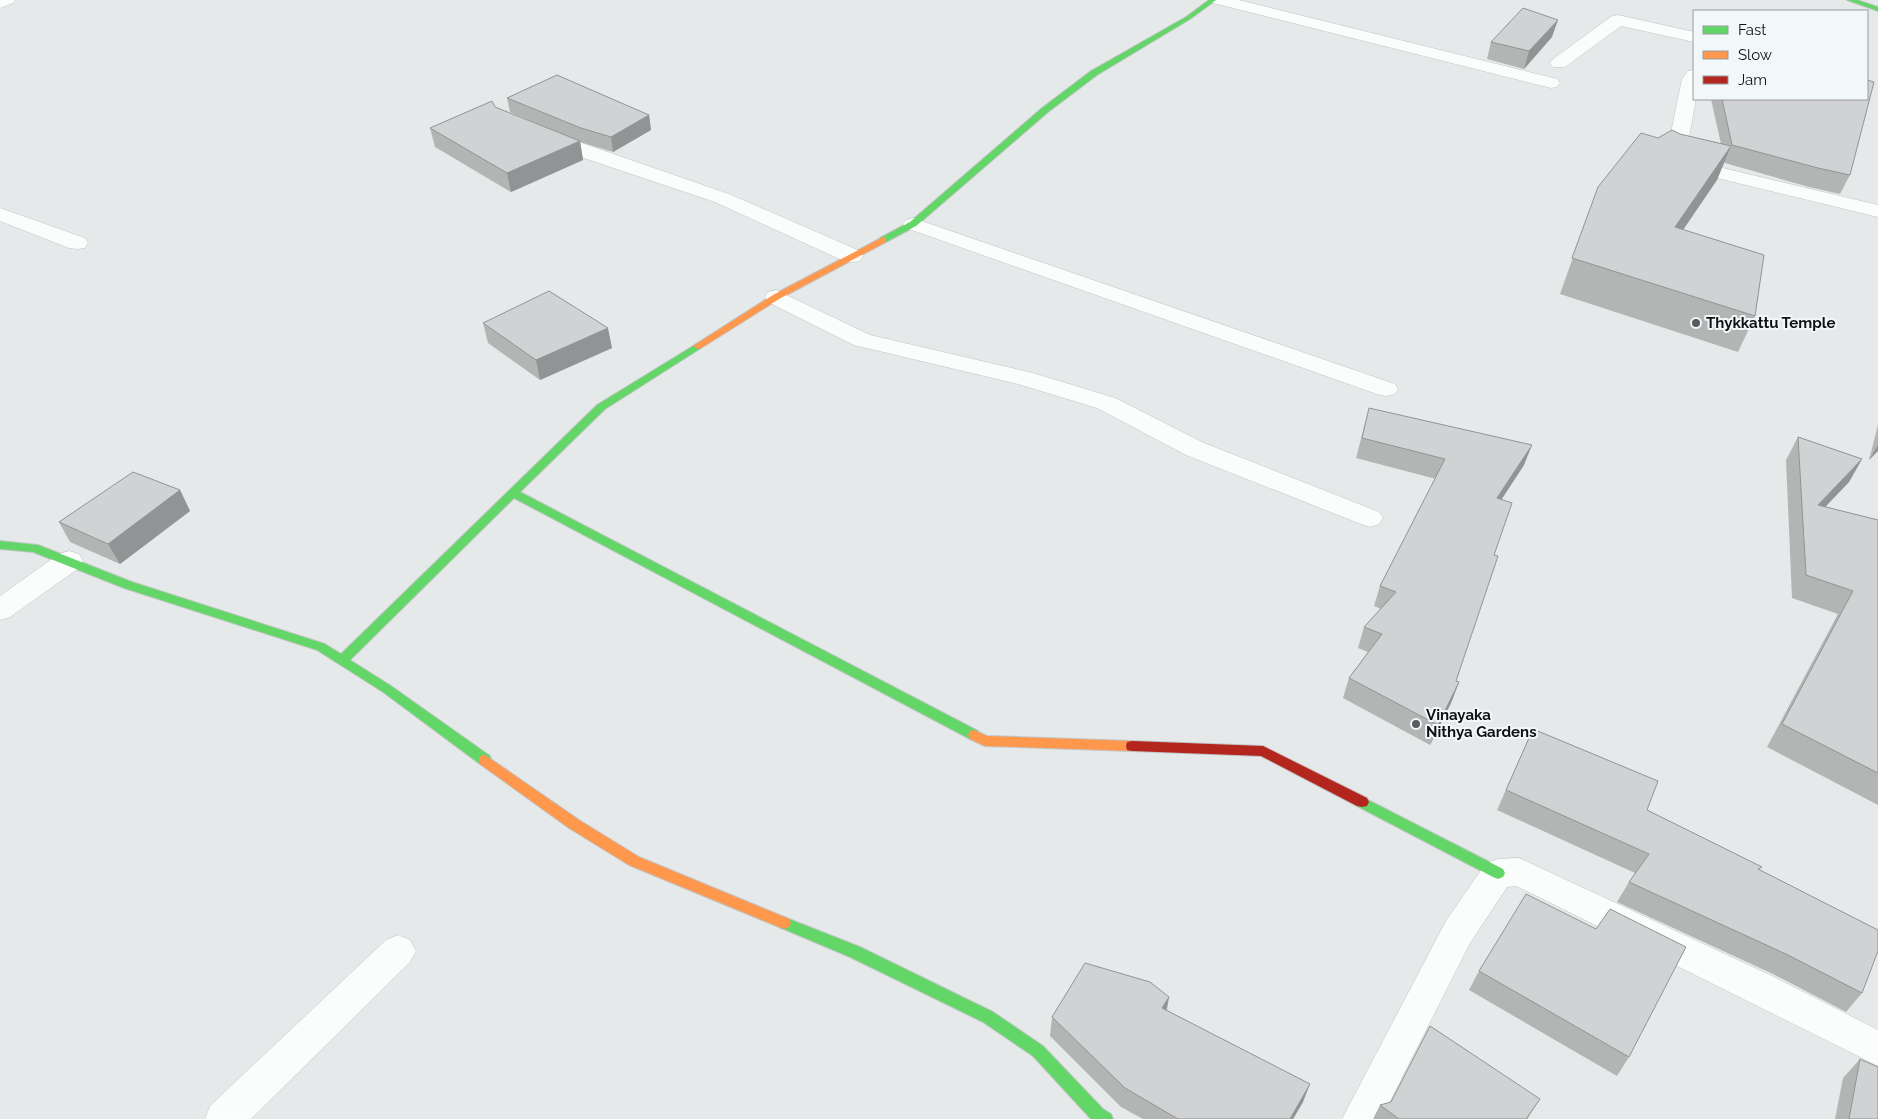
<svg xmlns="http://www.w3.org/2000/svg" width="1878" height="1119" font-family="Raleway,sans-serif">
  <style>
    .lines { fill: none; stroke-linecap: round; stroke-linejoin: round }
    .street-casing { stroke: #c2c5c5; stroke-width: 1 }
    .fast-casing { stroke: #c2c5c5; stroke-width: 2 }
    .slow-casing { stroke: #c2c5c5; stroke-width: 2 }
    .jam-casing { stroke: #c2c5c5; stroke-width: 2 }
    .street { fill: #fbfcfc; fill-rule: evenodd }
    .fast { fill: #63d668; fill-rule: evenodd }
    .slow { fill: #ff974d; fill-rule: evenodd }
    .jam { fill: #b3261e; fill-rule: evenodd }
    .wall { fill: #b3b5b5 }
    .shaded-wall { fill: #929394 }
    .building { fill: #d0d2d3; stroke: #929394 }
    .poi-dot { fill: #5a5d5e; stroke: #f2f8fa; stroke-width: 2 }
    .labels { text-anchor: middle; stroke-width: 4; stroke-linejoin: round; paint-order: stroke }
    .poi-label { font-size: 15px; font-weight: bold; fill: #0f1112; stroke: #f2f8fa; text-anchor: start }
  </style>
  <rect width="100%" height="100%" fill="#e6e9ea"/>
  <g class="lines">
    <defs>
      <g id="street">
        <polygon points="0,0 15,0 13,3 0,8"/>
        <polygon points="1211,0 1239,0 1557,79 1560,83 1557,87 1551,88 1213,3"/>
        <polygon points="1618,15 1694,32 1694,42 1621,26 1565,67 1553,67 1550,63 1553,59 1612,16"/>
        <polygon points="1694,70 1694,99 1696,99 1685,159 1878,205 1878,217 1668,166 1665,162 1682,79 1688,71"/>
        <polygon points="547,131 729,194 860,251 863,256 860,261 852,262 844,261 715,202 569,153 540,141 537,137 540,133"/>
        <polygon points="0,208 85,238 88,243 85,248 77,249 69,248 0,221"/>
        <polygon points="913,218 1395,384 1398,389 1395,394 1386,396 1377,394 906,228 903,224 906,220"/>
        <polygon points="776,290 870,335 1033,373 1115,398 1204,443 1379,512 1383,518 1379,524 1370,527 1361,524 1186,455 1097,408 1018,384 854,345 768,302 765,297 768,292"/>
        <polygon points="69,551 79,554 83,561 79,568 10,617 0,620 0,596 59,554"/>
        <polygon points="1519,858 1772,976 1878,1030 1878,1066 1531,893 1516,886 1507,887 1470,943 1381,1119 1342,1119 1446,921 1486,863 1498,859"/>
        <polygon points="398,935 410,940 416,951 410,962 251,1119 205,1119 210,1106 386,940"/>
      </g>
      <g id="fast">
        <polygon points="1209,0 1216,0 1190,19 1097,75 1048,112 916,226 886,242 880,242 880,238 910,222 1042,108 1091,71 1186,17"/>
        <polygon points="1847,0 1857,0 1878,7 1878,11"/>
        <polygon points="698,343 701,344 701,348 605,409 520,492 978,731 980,735 978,739 974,740 970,739 514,498 350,660 391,686 490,756 491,760 490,764 485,765 480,764 383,692 317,650 124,588 33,552 0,549 0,541 38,545 132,582 325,644 341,654 597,405"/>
        <polygon points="1362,797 1503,869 1505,873 1503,877 1498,879 1493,877 1357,806 1355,802 1357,798"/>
        <polygon points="784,917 860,947 993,1012 1043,1046 1103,1109 1111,1114 1113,1119 1091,1119 1033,1056 983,1022 850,957 779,927 777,923 779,919"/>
      </g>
      <g id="slow">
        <polygon points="883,237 886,238 886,242 779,299 701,348 698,349 693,346 773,295"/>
        <polygon points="974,730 987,736 1132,741 1137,742 1138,746 1137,750 1132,751 985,746 970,739 968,735 970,731"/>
        <polygon points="485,755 579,820 639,857 789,919 791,923 789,927 784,929 779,927 629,865 569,828 480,764 479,760 480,756"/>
      </g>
      <polygon id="jam" points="1132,741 1263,746 1367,798 1369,802 1367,806 1362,807 1357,806 1261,756 1132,751 1127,750 1126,746 1127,742"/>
    </defs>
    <use href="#street" class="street-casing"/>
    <use href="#fast" class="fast-casing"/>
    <use href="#slow" class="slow-casing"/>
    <use href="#jam" class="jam-casing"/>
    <use href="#street" class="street"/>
    <use href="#fast" class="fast"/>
    <use href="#slow" class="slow"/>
    <use href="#jam" class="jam"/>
  </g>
  <g class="wall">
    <polygon points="1552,37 1524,69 1487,59 1491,42"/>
    <polygon points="507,98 649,115 651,130 613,152 580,142 583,160 511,192 435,147 430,128 557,132 510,112"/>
    <polygon points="1711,99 1867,99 1850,175 1840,194 1809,187 1725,163 1724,162 1717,180 1683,230 1755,316 1738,352 1560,294 1598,187 1658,138 1680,134 1721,144"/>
    <polygon points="483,323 612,348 540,380 488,343"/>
    <polygon points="1369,408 1524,465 1502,499 1494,555 1456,681 1459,682 1451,703 1430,745 1343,698 1349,678 1368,652 1358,648 1364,627 1381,609 1374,606 1380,586 1436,479 1356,458"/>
    <polygon points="1878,425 1878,451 1869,460"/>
    <polygon points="1798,437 1862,459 1849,482 1825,507 1878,520 1878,805 1767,747 1838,614 1792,598 1786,460"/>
    <polygon points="180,490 190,511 120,564 70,542 59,522"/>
    <polygon points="1533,729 1647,810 1760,870 1862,993 1846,1012 1773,974 1617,902 1629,882 1635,873 1497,810"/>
    <polygon points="1596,929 1629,1057 1617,1076 1469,990 1479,971"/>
    <polygon points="1169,997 1167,1010 1303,1102 1293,1119 1143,1119 1121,1107 1050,1036 1052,1017"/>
    <polygon points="1860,1059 1878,1119 1835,1119 1843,1078"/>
    <polygon points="1380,1105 1527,1119 1373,1119"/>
  </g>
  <g class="shaded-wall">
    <polygon points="1558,20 1552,37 1524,69 1529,51"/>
    <polygon points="649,115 651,130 613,152 611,137"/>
    <polygon points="580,141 583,160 511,192 507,173"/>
    <polygon points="1731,146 1717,180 1661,262 1675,227"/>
    <polygon points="608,328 612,348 540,380 536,360"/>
    <polygon points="1532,445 1524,465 1489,518 1497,498"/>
    <polygon points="1878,445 1878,451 1869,460"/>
    <polygon points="1862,459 1849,482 1805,528 1818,505"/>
    <polygon points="180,490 190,511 120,564 108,544"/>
    <polygon points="1459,682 1451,703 1430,745 1438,725"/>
    <polygon points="1169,997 1165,1016 1162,1008"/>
    <polygon points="1310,1084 1303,1102 1293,1119 1290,1119"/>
    <polygon points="1540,1099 1527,1119 1526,1119"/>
  </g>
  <g class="building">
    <polygon points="1523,8 1558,20 1529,51 1491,42"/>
    <polygon points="557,75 649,115 611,137 581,128 507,98"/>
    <polygon points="1867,80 1874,82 1850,175 1818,168 1732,145 1722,99 1867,99"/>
    <polygon points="492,101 495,107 580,141 507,173 430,128"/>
    <polygon points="1672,130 1680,134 1731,146 1675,227 1764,255 1755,316 1572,258 1598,187 1641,133 1658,138"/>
    <polygon points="549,291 608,328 536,360 483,323"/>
    <polygon points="1369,408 1532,445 1497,498 1512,503 1494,555 1498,556 1456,681 1459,682 1438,725 1349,678 1382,634 1364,627 1396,592 1380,586 1445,459 1362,438"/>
    <polygon points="1798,437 1862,459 1818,505 1878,520 1878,773 1782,724 1853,591 1806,575"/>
    <polygon points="133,472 180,490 108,544 59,522"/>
    <polygon points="1533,729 1658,781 1647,810 1762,867 1758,869 1878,930 1878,951 1862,993 1788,955 1629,882 1649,854 1506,790"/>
    <polygon points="1526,894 1596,929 1610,909 1686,947 1629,1057 1479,971"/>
    <polygon points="1085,963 1150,982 1169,997 1162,1008 1310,1084 1290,1119 1178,1119 1125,1088 1052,1017"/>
    <polygon points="1430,1026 1540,1099 1526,1119 1399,1119 1380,1105 1391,1102"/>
    <polygon points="1860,1059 1878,1067 1878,1119 1849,1119"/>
  </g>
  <g class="poi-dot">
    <circle cx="1696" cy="323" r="5"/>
    <circle cx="1416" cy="724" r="5"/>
  </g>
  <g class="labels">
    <g class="poi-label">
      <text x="1706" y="328">Thykkattu Temple</text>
      <text x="1426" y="720">Vinayaka<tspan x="1426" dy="17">Nithya Gardens</tspan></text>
    </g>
  </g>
  <rect x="1693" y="10" width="175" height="90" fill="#f2f8fa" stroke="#979c9d"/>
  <rect x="1703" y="26" width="25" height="8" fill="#63d668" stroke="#979c9d"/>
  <text x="1738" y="35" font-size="15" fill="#0f1112">Fast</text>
  <rect x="1703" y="51" width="25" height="8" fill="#ff974d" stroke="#979c9d"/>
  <text x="1738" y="60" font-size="15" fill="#0f1112">Slow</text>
  <rect x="1703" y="76" width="25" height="8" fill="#b3261e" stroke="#979c9d"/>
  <text x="1738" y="85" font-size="15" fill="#0f1112">Jam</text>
</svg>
